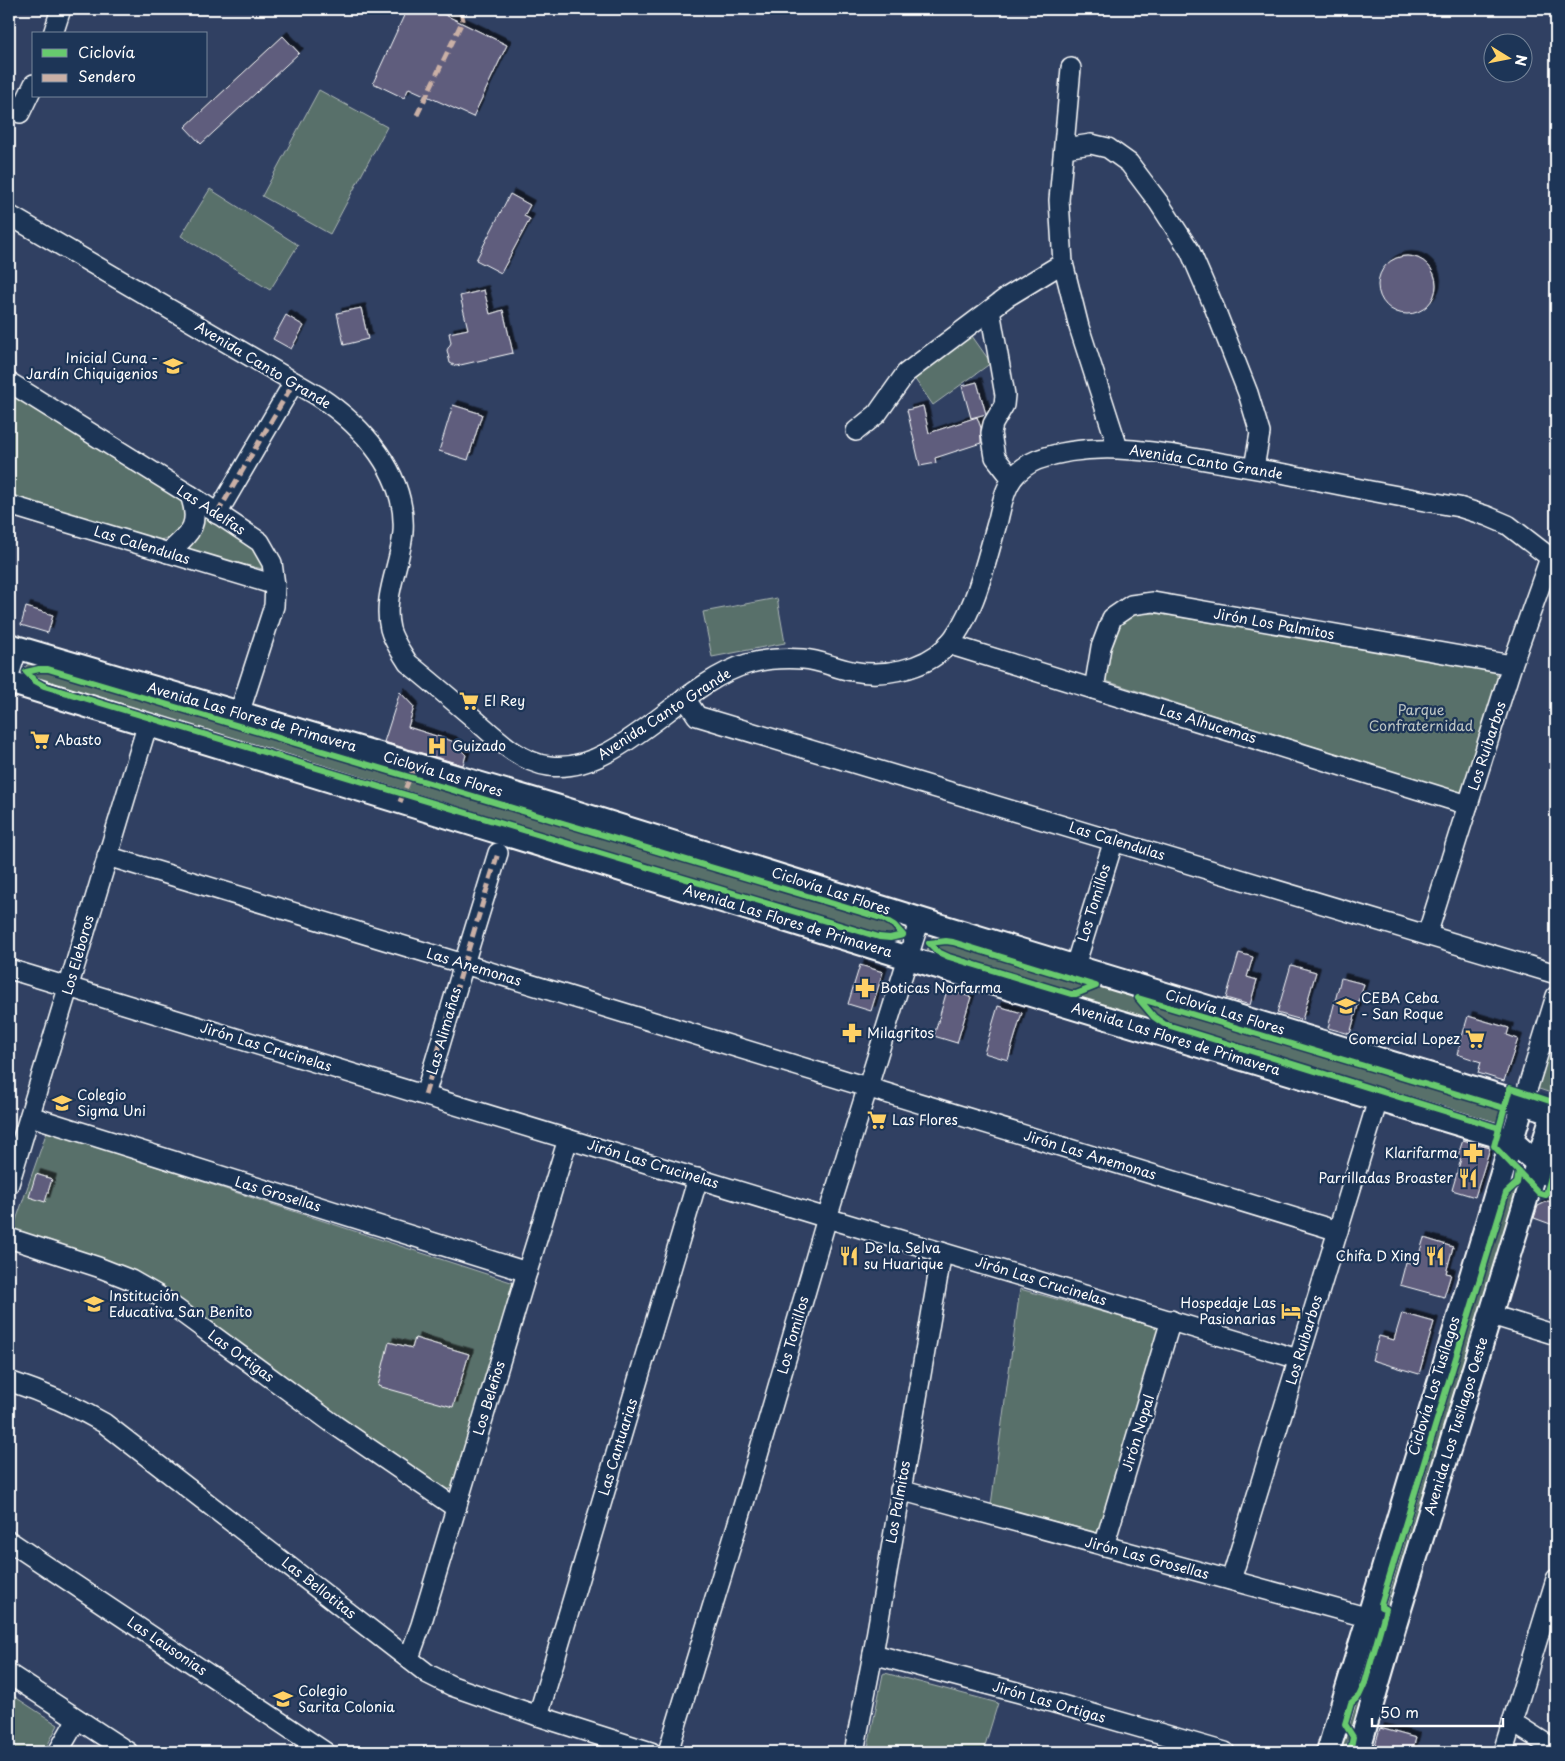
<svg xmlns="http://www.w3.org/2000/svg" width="1565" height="1761" font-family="'Playpen Sans',sans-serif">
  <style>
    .green { fill: #596f6b; stroke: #acb7b5 }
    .building { fill: #5f5d7d; stroke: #fff; filter: url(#shadow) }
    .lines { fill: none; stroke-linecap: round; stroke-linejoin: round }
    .minor-casing { stroke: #fff; stroke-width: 22 }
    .major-casing { stroke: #fff; stroke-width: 26 }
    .minor { stroke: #1d3557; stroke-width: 19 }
    .major { stroke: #1d3557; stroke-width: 22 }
    .quiet { stroke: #cab0a6; stroke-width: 5; stroke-dasharray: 10 5; stroke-linecap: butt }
    .cycleway-casing { stroke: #1d3557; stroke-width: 9 }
    .cycleway { stroke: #67ca6e; stroke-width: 6 }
    .labels { text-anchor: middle; stroke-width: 4.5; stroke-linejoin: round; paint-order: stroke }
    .poi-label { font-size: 14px; fill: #fff; stroke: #1d3557; text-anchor: start }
    .street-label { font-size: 14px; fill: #fff; stroke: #1d3557 }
    .park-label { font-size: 14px; fill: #bdc5c4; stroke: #1d3557 }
  </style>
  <defs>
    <filter id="shadow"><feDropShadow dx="4.5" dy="-4.5" stdDeviation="0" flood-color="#0009"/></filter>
  </defs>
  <rect width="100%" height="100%" fill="#304062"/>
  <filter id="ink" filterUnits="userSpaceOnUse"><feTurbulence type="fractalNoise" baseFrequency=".02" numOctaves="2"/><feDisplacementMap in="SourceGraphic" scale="10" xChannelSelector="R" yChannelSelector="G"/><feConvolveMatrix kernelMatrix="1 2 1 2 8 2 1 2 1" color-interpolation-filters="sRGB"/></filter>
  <g filter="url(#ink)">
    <g class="green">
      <polygon points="319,90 387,127 330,234 262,196"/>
      <polygon points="210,189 298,245 270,290 181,236"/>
      <polygon points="972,336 991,363 933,405 914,378"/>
      <polygon points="9,394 109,455 176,495 188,510 185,526 177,537 158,540 9,495"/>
      <polygon points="201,508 254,545 267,570 182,550"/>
      <polygon points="777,598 785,643 712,657 703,612"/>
      <polygon points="1155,613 1494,670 1500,681 1463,794 1106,681 1103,670 1111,641 1121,621 1135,614"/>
      <polygon points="30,663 899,921 904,923 906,927 902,938 898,943 892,942 23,677 26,666"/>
      <polygon points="933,935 1507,1108 1510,1111 1505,1128 928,953 927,950"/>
      <polygon points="1556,1011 1556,1075 1551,1093 1533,1087"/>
      <polygon points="47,1131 514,1283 453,1487 441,1492 170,1298 12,1232"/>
      <polygon points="1511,1182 1519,1184 1389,1611 1381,1607 1509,1184"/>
      <polygon points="1020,1289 1160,1328 1099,1533 991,1505"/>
      <polygon points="1376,1630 1384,1633 1350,1752 1336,1752"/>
      <polygon points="885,1673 998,1703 983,1752 867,1752 883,1674"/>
      <polygon points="9,1693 58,1725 44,1752 9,1752"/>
    </g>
    <g class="building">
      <polygon points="407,9 433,9 507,45 473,117 409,88 404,98 373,83"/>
      <polygon points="283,36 299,53 201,144 185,127"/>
      <polygon points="510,194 530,205 524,216 530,219 501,273 476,260"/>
      <circle cx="1407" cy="285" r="29"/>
      <polygon points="484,290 490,314 503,310 513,353 456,366 450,363 447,350 451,343 449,333 468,329 460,296"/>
      <polygon points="361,308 368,339 344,345 337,313"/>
      <polygon points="286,315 304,326 291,349 273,339"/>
      <polygon points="977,382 986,414 971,418 962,386"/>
      <polygon points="453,405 482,414 468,460 439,451"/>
      <polygon points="923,406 929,433 977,417 981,428 981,443 935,458 936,463 920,466 907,410"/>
      <polygon points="26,607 53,615 48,633 21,625"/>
      <polygon points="400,692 414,707 408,727 452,741 466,755 463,765 384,742"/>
      <polygon points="1239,953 1253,957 1247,977 1257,980 1250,1005 1226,998"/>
      <polygon points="860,965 883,972 871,1011 848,1004"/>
      <polygon points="1291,965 1316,972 1302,1020 1277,1013"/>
      <polygon points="1341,978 1364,984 1350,1034 1328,1028"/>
      <polygon points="947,990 971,997 957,1043 934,1036"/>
      <polygon points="998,1006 1022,1013 1008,1060 984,1053"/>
      <polygon points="1468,1016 1509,1028 1507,1035 1518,1039 1504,1081 1478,1073 1481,1062 1457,1054"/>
      <polygon points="1463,1140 1490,1148 1475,1197 1452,1190 1461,1159 1457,1158"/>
      <polygon points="36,1174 52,1179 45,1202 29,1197"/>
      <polygon points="1548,1201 1556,1204 1556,1226 1534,1218 1538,1206"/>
      <polygon points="1424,1238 1453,1247 1446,1273 1451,1274 1444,1297 1400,1285 1406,1262 1416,1264"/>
      <polygon points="1402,1313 1434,1322 1419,1374 1372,1360 1379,1336 1394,1340"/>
      <polygon points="415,1338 469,1354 453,1407 378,1386 389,1342 412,1348"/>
      <polygon points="1380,1728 1416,1738 1412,1752 1373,1752"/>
    </g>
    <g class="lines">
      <defs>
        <g id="minor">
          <polyline points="53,34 61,9"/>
          <polyline points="1071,68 1059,200 1063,263 1079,327 1118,448"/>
          <polyline points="20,113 34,84"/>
          <polyline points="1065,148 1091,144 1108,148 1129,163 1159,203 1190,251 1215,309 1248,393 1260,433 1254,468"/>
          <path d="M9 215 318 396C362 425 407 474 403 532 401 564 382 596 390 629 393 641 402 653 408 663 429 680 450 698 471 716 493 735 518 762 549 766 618 775 681 683 747 664 764 659 785 658 803 659 820 660 835 668 852 671 883 677 923 670 946 647 975 616 986 560 998 520 1001 507 1004 490 1013 478 1018 471 1029 463 1037 460 1089 441 1146 450 1199 459 1228 464 1257 469 1286 474 1343 486 1401 497 1459 507L1487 516 1508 525 1556 562"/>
          <polyline points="990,310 1005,395 1004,405 993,424 991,433 995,457 1012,479"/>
          <polyline points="9,382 190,495 260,542 272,563 275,585 274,606 239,714"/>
          <polyline points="856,431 877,414 906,373 1007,297 1063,263"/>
          <polyline points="9,505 275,585"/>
          <polyline points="217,514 294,382"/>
          <path d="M168 553C190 533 201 526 190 495"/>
          <polyline points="948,644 1468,805"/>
          <polyline points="9,675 18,647"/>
          <polyline points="1094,689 1101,647 1112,618 1131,605 1153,602 1512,665"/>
          <polyline points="685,698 697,716 1556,974"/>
          <polyline points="107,856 464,964 1338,1231"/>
          <polyline points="1427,935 1512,665 1550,558"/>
          <polyline points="1075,966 1114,840"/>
          <polyline points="9,969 827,1218 1298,1359"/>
          <polyline points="425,1095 467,954 498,853"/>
          <polyline points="1523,1103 1556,996"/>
          <polyline points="30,1116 527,1272"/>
          <polyline points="9,1184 147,726"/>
          <polyline points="9,1238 98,1267 131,1280 159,1296 335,1425 456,1508"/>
          <polyline points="1491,1315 1556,1335"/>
          <path d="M9 1381C42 1392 73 1405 104 1423L428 1674 452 1686 538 1716 651 1752"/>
          <polyline points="900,1490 1395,1625"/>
          <polyline points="9,1541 325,1752"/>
          <polyline points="1104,1546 1171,1320"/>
          <polyline points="1231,1580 1378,1100"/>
          <polyline points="873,1654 1020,1693 1225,1752"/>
          <polyline points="409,1658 421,1625 527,1272 568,1139"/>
          <polyline points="9,1674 128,1752"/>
          <polyline points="538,1716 698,1178"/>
          <polyline points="1512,1722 1556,1750"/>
          <polyline points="58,1752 77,1719"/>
          <polyline points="668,1752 747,1493 827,1218 920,919"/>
          <polyline points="854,1752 873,1654 942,1252"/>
          <polyline points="1503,1752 1556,1579"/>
        </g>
        <g id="major">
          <polyline points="9,645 556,806 945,927 1556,1113"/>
          <polyline points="9,682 908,958 1511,1140 1551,1176 1556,1179"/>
          <polyline points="1328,1752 1523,1103"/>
          <polyline points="1358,1752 1395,1625 1553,1112"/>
        </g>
      </defs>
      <use href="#minor" class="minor-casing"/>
      <use href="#major" class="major-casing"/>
      <use href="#minor" class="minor"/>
      <use href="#major" class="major"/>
      <g class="quiet">
        <polyline points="417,115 463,20 460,9"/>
        <polyline points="217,514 294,382"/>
        <polyline points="400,802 415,765"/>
        <polyline points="425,1095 467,954 498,853"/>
      </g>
      <defs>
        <g id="cycleway">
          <polygon points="39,669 48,669 884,919 894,925 903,935 890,938 879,937 44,686 35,681 26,672"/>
          <polygon points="946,941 953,942 1096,986 1076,994 1071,994 949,957 938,952 929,943"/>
          <polyline points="1556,1103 1510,1088 1494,1146 1539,1193 1546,1195 1556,1158"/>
          <polyline points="1499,1128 1164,1024 1154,1017 1138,998 1504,1108"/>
          <polyline points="1350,1752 1353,1737 1345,1724 1351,1703 1359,1696 1365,1683 1386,1609 1381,1607 1381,1604 1506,1193 1517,1183 1519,1172"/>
        </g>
      </defs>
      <use href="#cycleway" class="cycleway-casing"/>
      <use href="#cycleway" class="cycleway"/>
    </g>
  </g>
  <defs>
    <symbol id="school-bare" viewBox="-9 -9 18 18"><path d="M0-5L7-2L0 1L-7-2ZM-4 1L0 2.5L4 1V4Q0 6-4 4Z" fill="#ffd166" stroke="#1d3557" stroke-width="2.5" paint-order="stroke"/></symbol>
    <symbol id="supermarket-bare" viewBox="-9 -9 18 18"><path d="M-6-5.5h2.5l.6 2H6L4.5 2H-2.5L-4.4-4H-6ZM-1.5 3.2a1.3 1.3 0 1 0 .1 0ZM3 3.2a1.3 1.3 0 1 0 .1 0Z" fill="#ffd166" stroke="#1d3557" stroke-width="2.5" paint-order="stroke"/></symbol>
    <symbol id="hospital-bare" viewBox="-9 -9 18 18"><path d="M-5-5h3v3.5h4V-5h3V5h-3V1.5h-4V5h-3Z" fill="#ffd166" stroke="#1d3557" stroke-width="2.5" paint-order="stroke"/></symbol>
    <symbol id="pharmacy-bare" viewBox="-9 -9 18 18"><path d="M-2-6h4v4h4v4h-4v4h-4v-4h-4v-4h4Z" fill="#ffd166" stroke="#1d3557" stroke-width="2.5" paint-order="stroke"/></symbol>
    <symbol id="restaurant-bare" viewBox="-9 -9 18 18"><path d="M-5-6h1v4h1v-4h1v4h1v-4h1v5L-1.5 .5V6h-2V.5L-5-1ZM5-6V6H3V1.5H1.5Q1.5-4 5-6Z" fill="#ffd166" stroke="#1d3557" stroke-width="2.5" paint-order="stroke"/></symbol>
    <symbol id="hotel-bare" viewBox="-9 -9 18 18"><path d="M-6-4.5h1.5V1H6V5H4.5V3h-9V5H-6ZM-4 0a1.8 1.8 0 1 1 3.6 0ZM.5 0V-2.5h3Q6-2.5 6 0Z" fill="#ffd166" stroke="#1d3557" stroke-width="2.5" paint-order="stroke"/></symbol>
  </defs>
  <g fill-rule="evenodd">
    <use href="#school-bare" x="159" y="352" width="28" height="28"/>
    <use href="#supermarket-bare" x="455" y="687" width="28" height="28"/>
    <use href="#supermarket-bare" x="26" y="726" width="28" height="28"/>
    <use href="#hospital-bare" x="423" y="732" width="28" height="28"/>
    <use href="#pharmacy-bare" x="851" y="974" width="28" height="28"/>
    <use href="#school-bare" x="1332" y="992" width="28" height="28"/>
    <use href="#pharmacy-bare" x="838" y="1019" width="28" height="28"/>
    <use href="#supermarket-bare" x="1461" y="1025" width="28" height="28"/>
    <use href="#school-bare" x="48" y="1089" width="28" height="28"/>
    <use href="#supermarket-bare" x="863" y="1106" width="28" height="28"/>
    <use href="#pharmacy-bare" x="1459" y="1139" width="28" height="28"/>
    <use href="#restaurant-bare" x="1454" y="1164" width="28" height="28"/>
    <use href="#restaurant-bare" x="835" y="1242" width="28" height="28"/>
    <use href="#restaurant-bare" x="1421" y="1242" width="28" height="28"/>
    <use href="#school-bare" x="80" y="1290" width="28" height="28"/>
    <use href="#hotel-bare" x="1277" y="1297" width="28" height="28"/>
    <use href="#school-bare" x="269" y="1685" width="28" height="28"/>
  </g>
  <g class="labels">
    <g class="poi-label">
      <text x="158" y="363" text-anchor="end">Inicial Cuna -<tspan x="158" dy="16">Jardín Chiquigenios</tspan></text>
      <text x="484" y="706">El Rey</text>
      <text x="55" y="745">Abasto</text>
      <text x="452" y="751">Guizado</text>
      <text x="880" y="993">Boticas Norfarma</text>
      <text x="1361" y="1003">CEBA Ceba<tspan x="1361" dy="16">- San Roque</tspan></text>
      <text x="867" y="1038">Milagritos</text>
      <text x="1460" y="1044" text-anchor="end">Comercial Lopez</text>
      <text x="77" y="1100">Colegio<tspan x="77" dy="16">Sigma Uni</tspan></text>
      <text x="892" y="1125">Las Flores</text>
      <text x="1458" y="1158" text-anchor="end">Klarifarma</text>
      <text x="1453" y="1183" text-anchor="end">Parrilladas Broaster</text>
      <text x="864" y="1253">De la Selva<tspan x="864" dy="16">su Huarique</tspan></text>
      <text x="1420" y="1261" text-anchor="end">Chifa D Xing</text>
      <text x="109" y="1301">Institución<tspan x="109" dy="16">Educativa San Benito</tspan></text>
      <text x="1276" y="1308" text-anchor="end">Hospedaje Las<tspan x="1276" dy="16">Pasionarias</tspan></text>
      <text x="298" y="1696">Colegio<tspan x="298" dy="16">Sarita Colonia</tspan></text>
    </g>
    <g class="street-label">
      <text transform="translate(263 365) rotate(31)" y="5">Avenida Canto Grande</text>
      <text transform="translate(1206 462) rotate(9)" y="5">Avenida Canto Grande</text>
      <text transform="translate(211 510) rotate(33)" y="5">Las Adelfas</text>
      <text transform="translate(142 545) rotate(17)" y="5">Las Calendulas</text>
      <text transform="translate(1274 624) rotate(10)" y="5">Jirón Los Palmitos</text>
      <text transform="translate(664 714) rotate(-33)" y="5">Avenida Canto Grande</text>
      <text transform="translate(252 717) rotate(16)" y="5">Avenida Las Flores de Primavera</text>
      <text transform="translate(1208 724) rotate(17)" y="5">Las Alhucemas</text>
      <text transform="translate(1487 746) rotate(-72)" y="5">Los Ruibarbos</text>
      <text transform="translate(443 774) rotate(17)" y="5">Ciclovía Las Flores</text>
      <text transform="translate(1117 841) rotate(17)" y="5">Las Calendulas</text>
      <text transform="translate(831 891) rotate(18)" y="5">Ciclovía Las Flores</text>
      <text transform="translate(1094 903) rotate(-73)" y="5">Los Tomillos</text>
      <text transform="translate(788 921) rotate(17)" y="5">Avenida Las Flores de Primavera</text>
      <text transform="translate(78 955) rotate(-74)" y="5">Los Eleboros</text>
      <text transform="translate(474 967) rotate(17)" y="5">Las Anemonas</text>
      <text transform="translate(1225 1012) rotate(17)" y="5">Ciclovía Las Flores</text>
      <text transform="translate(444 1031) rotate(-74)" y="5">Las Alimañas</text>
      <text transform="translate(1176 1039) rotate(17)" y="5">Avenida Las Flores de Primavera</text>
      <text transform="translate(266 1047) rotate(17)" y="5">Jirón Las Crucinelas</text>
      <text transform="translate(1090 1155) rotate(17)" y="5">Jirón Las Anemonas</text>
      <text transform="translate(653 1164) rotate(17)" y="5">Jirón Las Crucinelas</text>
      <text transform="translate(278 1194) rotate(17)" y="5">Las Grosellas</text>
      <text transform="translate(1041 1281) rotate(17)" y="5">Jirón Las Crucinelas</text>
      <text transform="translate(793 1335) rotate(-74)" y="5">Los Tomillos</text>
      <text transform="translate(1304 1340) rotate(-73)" y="5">Los Ruibarbos</text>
      <text transform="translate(241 1356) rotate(36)" y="5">Las Ortigas</text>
      <text transform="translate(1434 1386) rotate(-73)" y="5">Ciclovía Los Tusílagos</text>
      <text transform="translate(489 1398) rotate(-73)" y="5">Los Beleños</text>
      <text transform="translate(1456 1426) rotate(-73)" y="5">Avenida Los Tusilagos Oeste</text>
      <text transform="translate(1138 1433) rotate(-73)" y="5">Jirón Nopal</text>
      <text transform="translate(618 1447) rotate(-73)" y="5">Las Cantuarias</text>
      <text transform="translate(898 1502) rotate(-80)" y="5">Los Palmitos</text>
      <text transform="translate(1147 1558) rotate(15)" y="5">Jirón Las Grosellas</text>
      <text transform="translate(319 1588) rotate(38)" y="5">Las Bellotitas</text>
      <text transform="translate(167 1646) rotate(34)" y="5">Las Lausonias</text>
      <text transform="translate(1049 1702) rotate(16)" y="5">Jirón Las Ortigas</text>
    </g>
    <g class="park-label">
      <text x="1421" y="715">Parque<tspan x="1421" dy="16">Confraternidad</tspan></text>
    </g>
  </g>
  <rect width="1565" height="1761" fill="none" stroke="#1d3557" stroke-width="30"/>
  <rect x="15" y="15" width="1535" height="1731" fill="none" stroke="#fff" stroke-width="2" filter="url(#ink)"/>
  <rect x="32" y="32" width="175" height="65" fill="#1d3557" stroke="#77869a"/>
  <rect x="42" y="49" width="25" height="8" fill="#67ca6e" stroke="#77869a"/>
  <text x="78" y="58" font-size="15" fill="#ffffff">Ciclovía</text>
  <rect x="42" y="74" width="25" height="8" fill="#cab0a6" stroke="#77869a"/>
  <text x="78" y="82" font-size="15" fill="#ffffff">Sendero</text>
  <g transform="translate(1508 58) rotate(100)"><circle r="24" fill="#1d3557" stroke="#77869a"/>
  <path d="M0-4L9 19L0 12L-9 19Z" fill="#ffd166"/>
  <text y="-8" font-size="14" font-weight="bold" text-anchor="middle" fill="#ffffff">N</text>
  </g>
  <path d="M1372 1718v8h131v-8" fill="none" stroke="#ffffff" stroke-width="2.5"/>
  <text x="1380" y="1718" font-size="15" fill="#ffffff" stroke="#1d3557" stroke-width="4" paint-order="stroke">50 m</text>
</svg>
